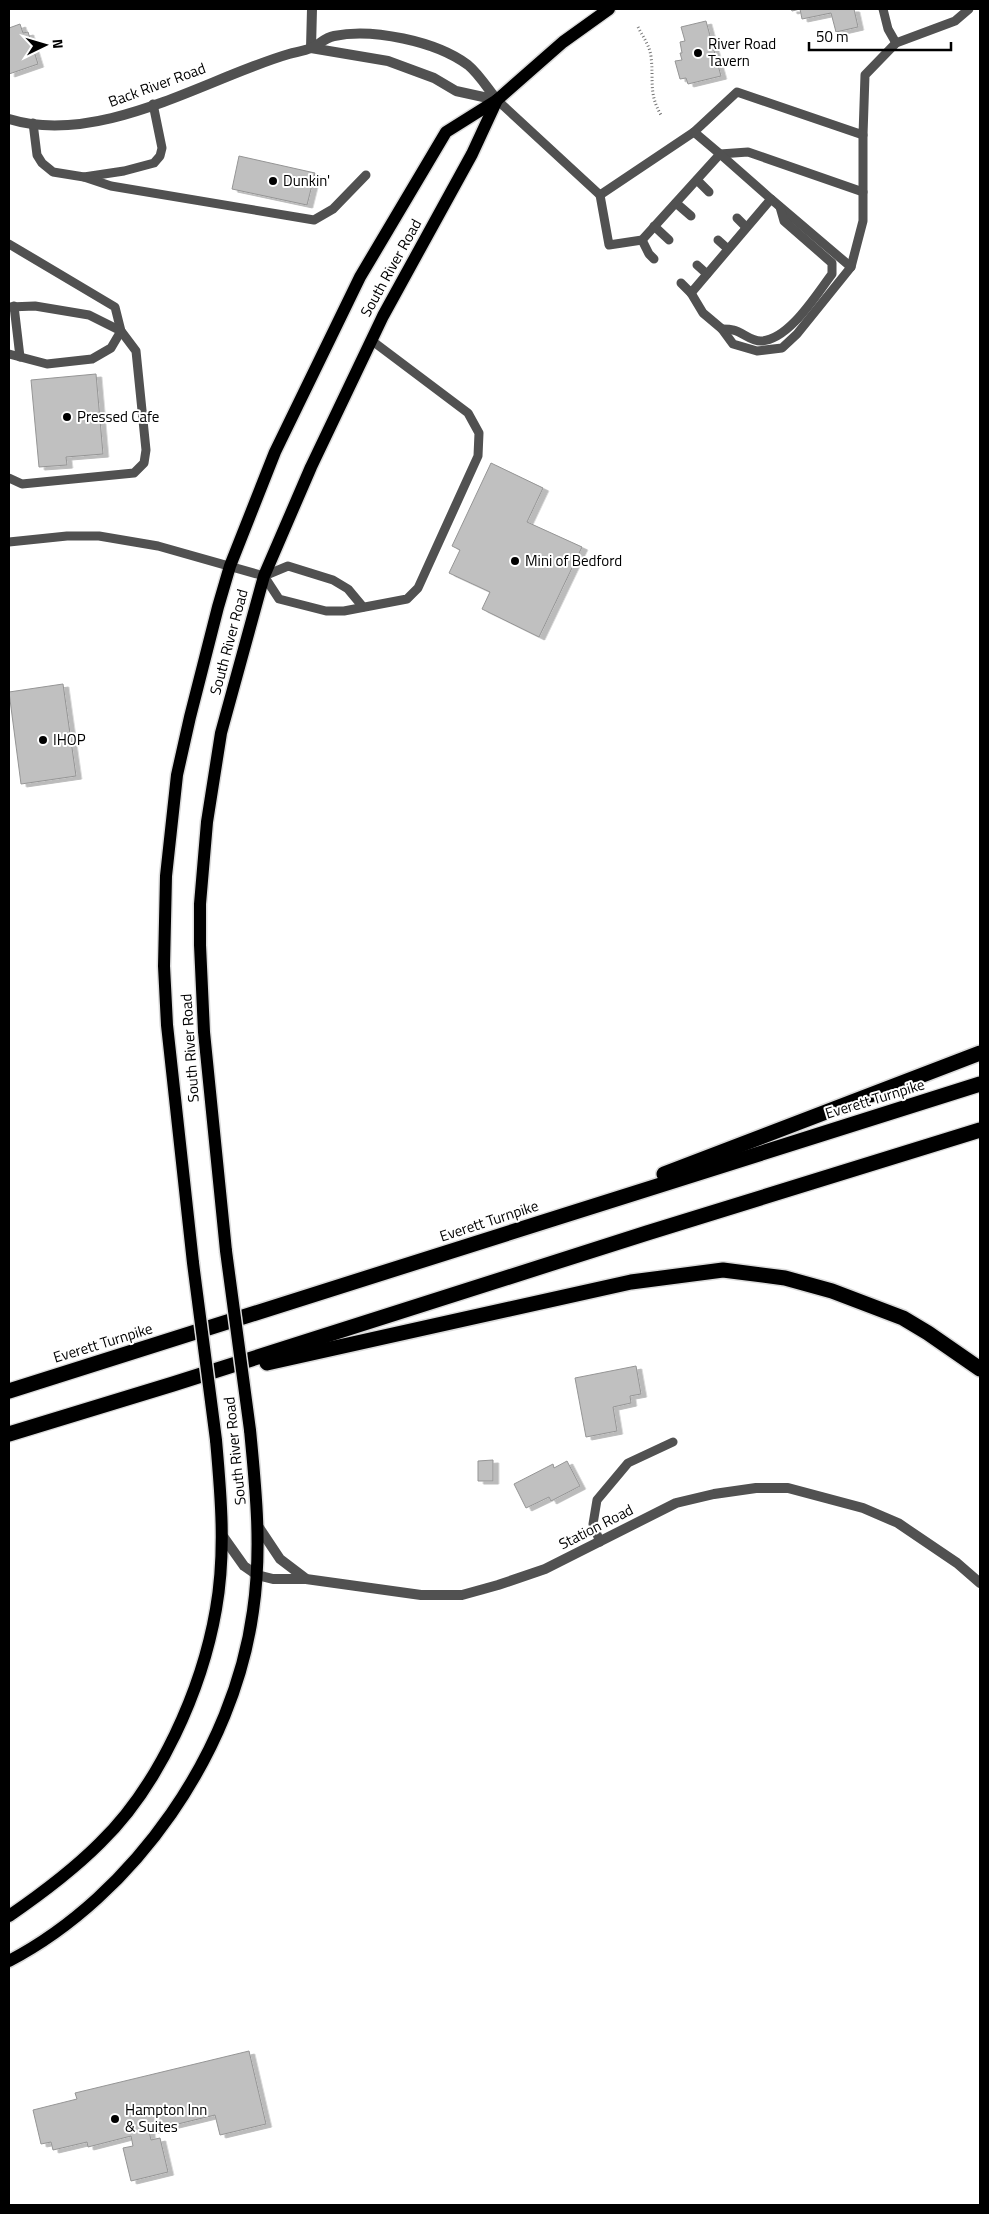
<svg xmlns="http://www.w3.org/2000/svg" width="989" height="2214" font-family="'Titillium Web',sans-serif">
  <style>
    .building { fill: #c0c0c0; stroke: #959595; filter: url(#shadow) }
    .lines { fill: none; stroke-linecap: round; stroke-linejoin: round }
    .primary-casing { stroke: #dbdbdb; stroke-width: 15 }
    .motorway-casing { stroke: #dbdbdb; stroke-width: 18 }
    .path { stroke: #737373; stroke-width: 3; stroke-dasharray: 1 2.5; stroke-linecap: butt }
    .service { stroke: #515151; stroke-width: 9 }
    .minor { stroke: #515151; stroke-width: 10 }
    .tertiary { stroke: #515151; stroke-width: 10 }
    .primary { stroke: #000; stroke-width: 12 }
    .motorway { stroke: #000; stroke-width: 15 }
    .primary-bridge-casing { stroke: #dbdbdb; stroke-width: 15; stroke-linecap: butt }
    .primary-bridge { stroke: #000; stroke-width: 12 }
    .poi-dot { fill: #000; stroke: #fff; stroke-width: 2 }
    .labels { text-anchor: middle; stroke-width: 4; stroke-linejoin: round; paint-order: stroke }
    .poi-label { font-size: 15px; fill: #000; stroke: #fff; text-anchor: start }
    .street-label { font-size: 15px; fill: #000; stroke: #fff }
  </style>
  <defs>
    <filter id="shadow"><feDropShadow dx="5.5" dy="3" stdDeviation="0" flood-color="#0004"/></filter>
  </defs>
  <rect width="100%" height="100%" fill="#fff"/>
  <g class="building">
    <polygon points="791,9 854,9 858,27 836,32 831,13 802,19 800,9 792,11"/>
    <polygon points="706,21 721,76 688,84 686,78 680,79 675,61 682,60 680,53 682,53 680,42 685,41 681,27"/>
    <polygon points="20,24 23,33 28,32 38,64 9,74 9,28"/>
    <polygon points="239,156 315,173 307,205 232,189"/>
    <polygon points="96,374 103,454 66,457 67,465 39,467 31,380"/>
    <polygon points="491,463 543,488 527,522 582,547 539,637 482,609 490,592 449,573 460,550 452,546"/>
    <polygon points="63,684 76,776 21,784 9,692"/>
    <polygon points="636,1366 641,1394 630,1396 631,1403 613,1407 617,1431 586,1437 575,1378"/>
    <polygon points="493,1460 493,1481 478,1481 478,1461"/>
    <polygon points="567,1461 580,1486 551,1501 549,1497 526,1508 514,1484 553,1464 554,1468"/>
    <polygon points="249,2051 266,2124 220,2135 215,2115 149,2131 151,2140 160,2138 168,2172 131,2181 123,2148 133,2146 131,2136 88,2147 87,2142 53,2150 51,2142 41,2144 33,2110 77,2099 75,2093"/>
  </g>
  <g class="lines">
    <defs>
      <g id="primary">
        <polyline points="226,1251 204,1032 200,945 200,904 207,822 221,733 264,576 311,467 383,316 472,154 497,100"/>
        <polyline points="193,1263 167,1025 164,966 166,876 177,775 190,717 218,607 230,566 275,452 360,277 446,132 497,100 563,42 609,9"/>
        <path d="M9 1916C41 1894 72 1871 100 1843 159 1786 202 1690 216 1609 226 1553 221 1496 216 1440"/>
        <path d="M9 1961C135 1895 234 1751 253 1611 262 1550 256 1491 250 1430"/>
      </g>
      <g id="motorway">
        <polyline points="664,1174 980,1053"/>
        <polyline points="267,1363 631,1282 723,1270 785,1278 832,1291 903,1318 928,1333 980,1369"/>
        <polyline points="9,1391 980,1084"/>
        <polyline points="9,1434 173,1384 647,1233 980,1130"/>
      </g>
    </defs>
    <use href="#primary" class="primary-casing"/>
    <use href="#motorway" class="motorway-casing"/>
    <path class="path" d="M638 27C643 37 650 46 651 57 654 79 648 93 661 115"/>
    <g class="service">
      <polyline points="883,9 888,29 896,43"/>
      <polyline points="497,100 600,195 694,132 737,92 863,135 865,75 896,43 955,21 969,9"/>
      <polyline points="33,123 37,155 42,163 53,172 84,177 124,171 154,163 160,156 162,148 153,104"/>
      <polyline points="694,132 720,154 748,152 863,192"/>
      <polyline points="84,177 111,186 314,220 333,209 366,175"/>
      <polyline points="697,180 709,192"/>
      <polyline points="600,195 609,245 642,240 720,154 771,199 691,293 681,283"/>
      <polyline points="676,203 691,216"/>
      <polyline points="737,218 746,227"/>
      <polyline points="654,226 669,240"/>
      <polyline points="642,240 649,254 654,259"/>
      <polyline points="718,240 728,249"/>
      <polyline points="9,244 115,307 121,331 111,348 92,359 47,364 9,354"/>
      <polyline points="697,265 707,274"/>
      <polyline points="851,267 863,221 863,135"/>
      <polyline points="691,293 703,313 722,329 733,344 757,351 782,348 797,334 851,267 771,199"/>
      <polyline points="14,306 20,357"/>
      <polyline points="9,307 35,306 89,315 121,331 136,351 146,450 144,463 134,473 22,484 9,478"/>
      <path d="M722 329C725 329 730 329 733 330 743 332 750 341 761 341 789 340 816 295 832 274V263L784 221 780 207"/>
      <polyline points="9,542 67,536 99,536 158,546 264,576 288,566 333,580 348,589 363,607"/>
      <polyline points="264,576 279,599 326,611 344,611 407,599 418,588 478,456 479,433 468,413 371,340"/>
      <polyline points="600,1542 593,1524 597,1500 628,1463 673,1442"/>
    </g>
    <g class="minor">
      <polyline points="311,48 312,9"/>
      <polyline points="258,1526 280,1559 305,1578"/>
      <polyline points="222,1535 244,1566 257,1575 273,1579 306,1579 421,1595 462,1595 498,1585 545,1569 676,1503 714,1494 756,1488 788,1488 863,1508 898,1523 957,1563 980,1583"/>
    </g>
    <g class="tertiary">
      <polyline points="311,48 388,61 434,78 456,91 497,100"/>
      <path d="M9 119C87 143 178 95 249 68 262 63 275 58 289 54 296 52 304 51 311 48 319 45 324 38 334 36 372 28 436 41 468 65 479 74 488 89 497 100"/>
    </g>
    <use href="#primary" class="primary"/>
    <use href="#motorway" class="motorway"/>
    <defs>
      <g id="primary-bridge">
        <polyline points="226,1251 250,1430"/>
        <polyline points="193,1263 216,1440"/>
      </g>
    </defs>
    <use href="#primary-bridge" class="primary-bridge-casing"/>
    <use href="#primary-bridge" class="primary-bridge"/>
  </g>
  <g class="poi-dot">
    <circle cx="698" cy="53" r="5"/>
    <circle cx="273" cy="181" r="5"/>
    <circle cx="67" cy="417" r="5"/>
    <circle cx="515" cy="561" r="5"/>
    <circle cx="43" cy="740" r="5"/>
    <circle cx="115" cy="2119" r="5"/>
  </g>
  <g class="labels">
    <g class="poi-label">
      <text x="708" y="49">River Road<tspan x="708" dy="17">Tavern</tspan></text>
      <text x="283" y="186">Dunkin'</text>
      <text x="77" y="422">Pressed Cafe</text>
      <text x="525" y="566">Mini of Bedford</text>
      <text x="53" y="745">IHOP</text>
      <text x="125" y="2115">Hampton Inn<tspan x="125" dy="17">&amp; Suites</tspan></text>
    </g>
    <g class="street-label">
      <text transform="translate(157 85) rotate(-20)" y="5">Back River Road</text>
      <text transform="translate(391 268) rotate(-61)" y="5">South River Road</text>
      <text transform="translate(229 642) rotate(-75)" y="5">South River Road</text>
      <text transform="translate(190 1048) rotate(-94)" y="5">South River Road</text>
      <text transform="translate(875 1099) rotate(-17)" y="5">Everett Turnpike</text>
      <text transform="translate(489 1221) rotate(-18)" y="5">Everett Turnpike</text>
      <text transform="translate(103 1343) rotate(-17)" y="5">Everett Turnpike</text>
      <text transform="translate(235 1451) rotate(-96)" y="5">South River Road</text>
      <text transform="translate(596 1527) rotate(-27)" y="5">Station Road</text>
    </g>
  </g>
  <rect width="989" height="2214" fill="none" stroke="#000000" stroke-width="20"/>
  <g transform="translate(45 45) rotate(85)" stroke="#ffffff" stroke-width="4" paint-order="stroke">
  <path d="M0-4L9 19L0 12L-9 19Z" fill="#000000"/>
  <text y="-8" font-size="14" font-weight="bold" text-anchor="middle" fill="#000000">N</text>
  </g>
  <path d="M809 42v8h142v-8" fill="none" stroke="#000000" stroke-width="2.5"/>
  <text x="816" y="42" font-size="15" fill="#000000" stroke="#ffffff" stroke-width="4" paint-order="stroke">50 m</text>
</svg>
